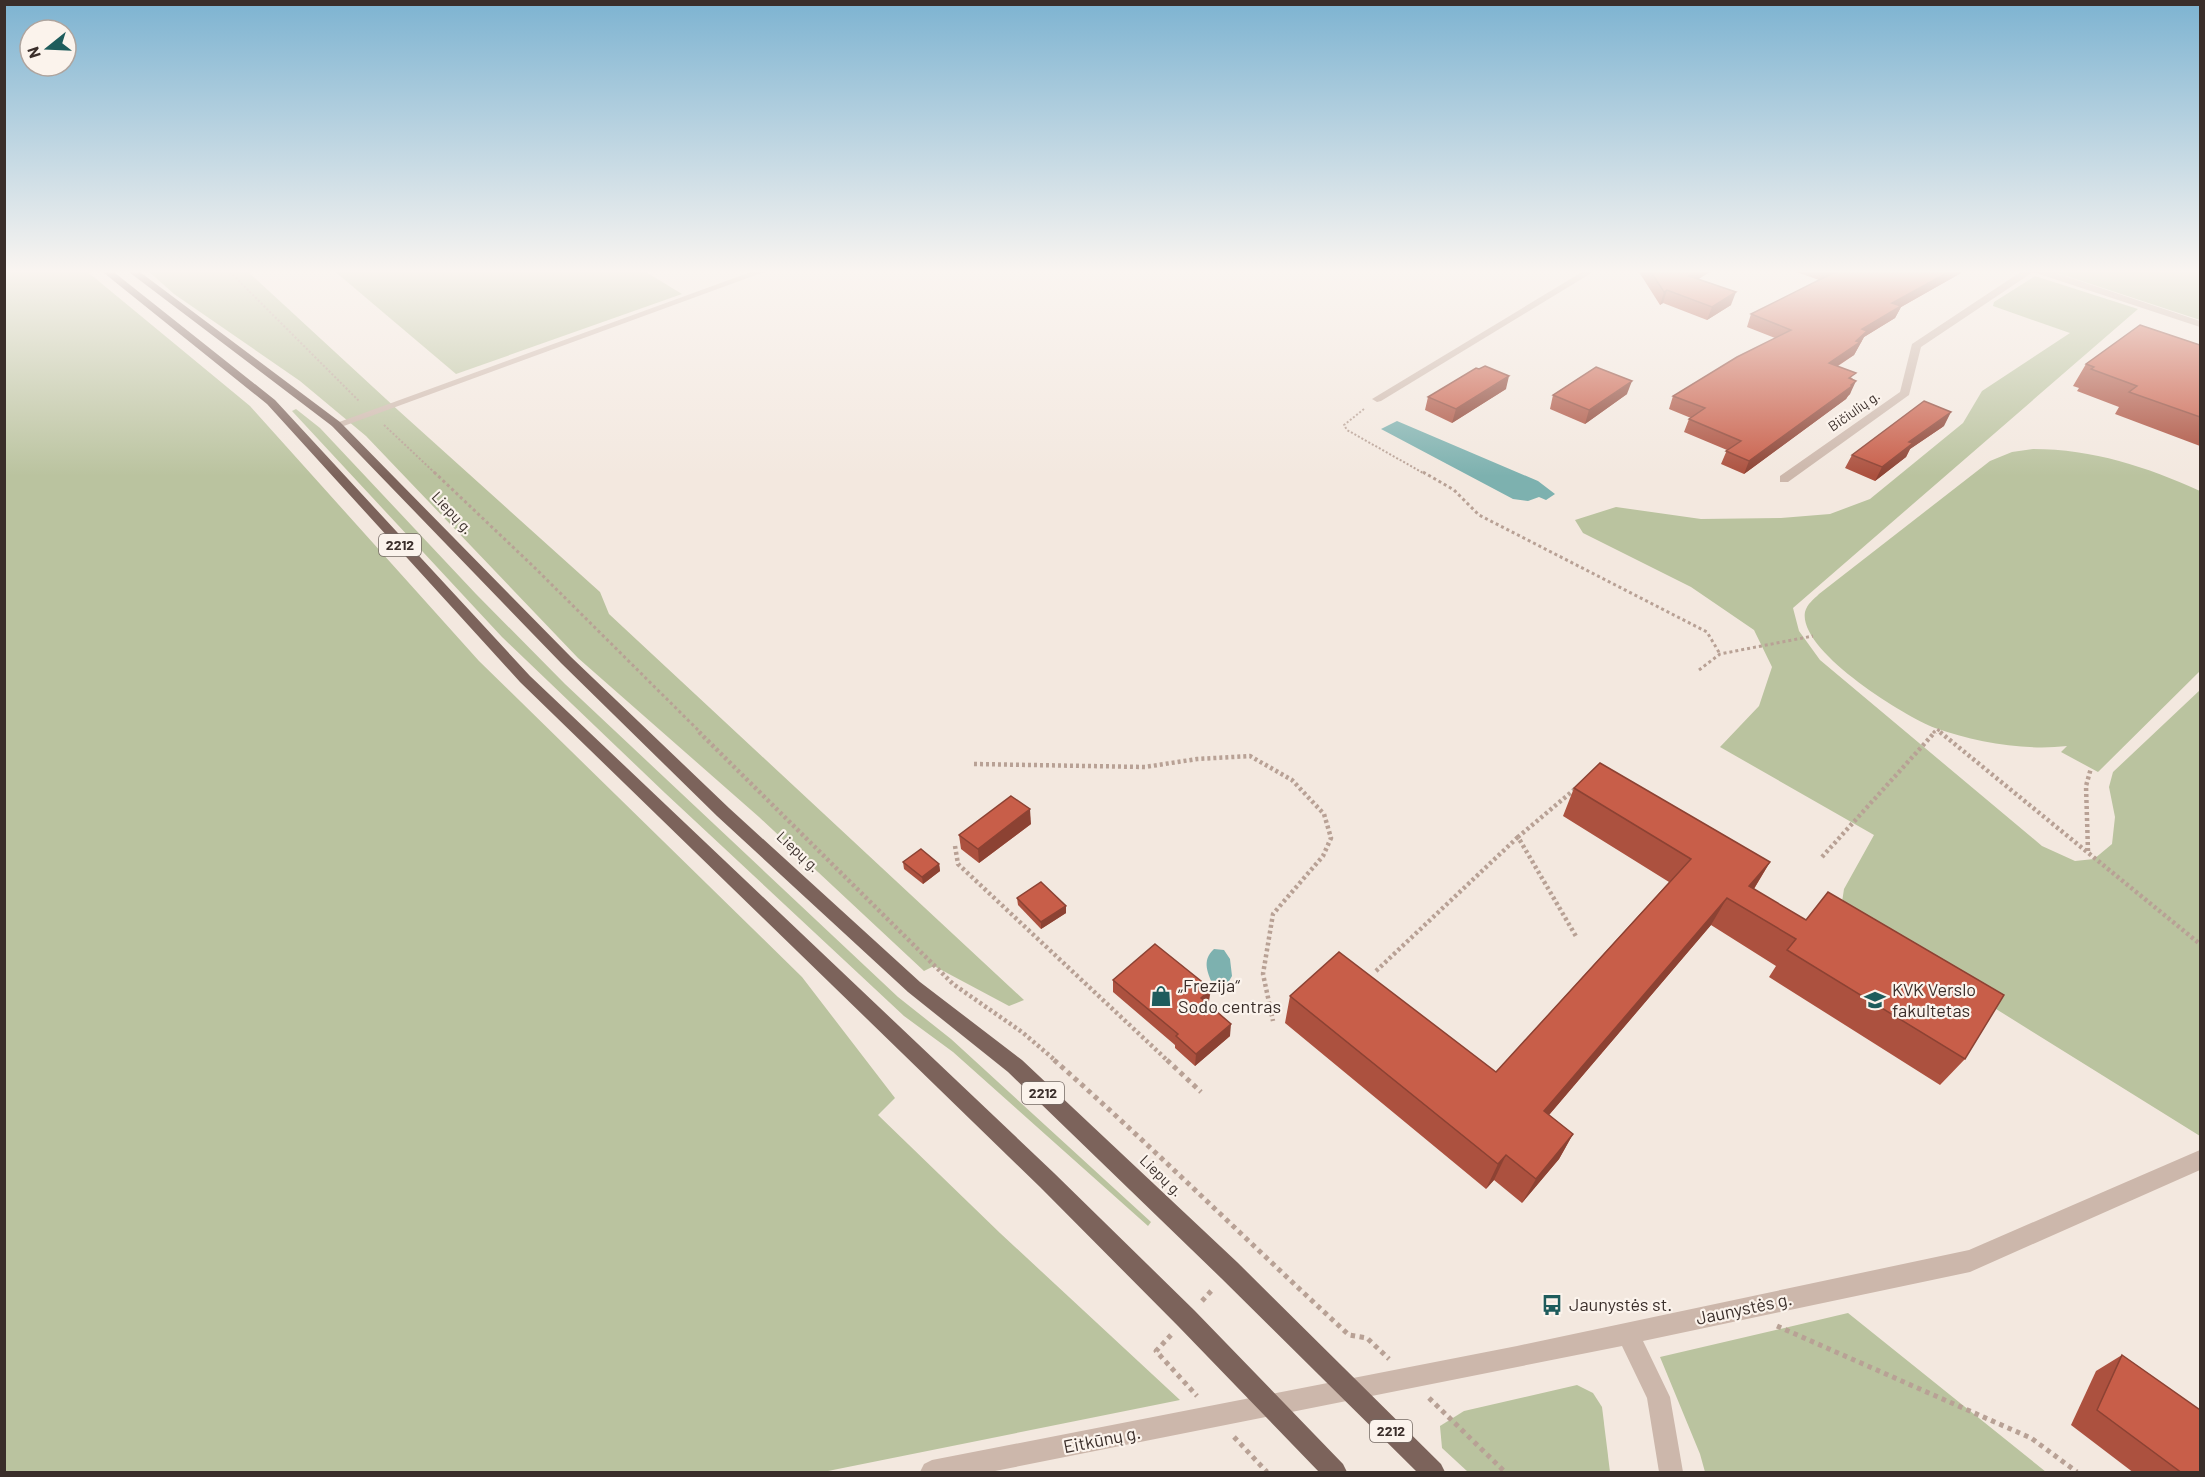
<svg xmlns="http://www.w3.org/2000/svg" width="2205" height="1477" font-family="Barlow,sans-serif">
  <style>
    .green { fill: #bac39f }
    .water { fill: #7db1af }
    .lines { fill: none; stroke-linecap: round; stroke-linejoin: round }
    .path-far3 { stroke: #b8a195; stroke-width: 2; stroke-dasharray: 2 2; stroke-linecap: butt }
    .path-far2 { stroke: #b8a195; stroke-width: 3; stroke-dasharray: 3 3; stroke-linecap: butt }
    .path-far1 { stroke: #b8a195; stroke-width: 4.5; stroke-dasharray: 3 3; stroke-linecap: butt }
    .path { stroke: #b8a195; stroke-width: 5; stroke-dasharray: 4.5 4.5; stroke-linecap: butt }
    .street { fill: #ccb7ab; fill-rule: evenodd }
    .primary { fill: #7c635b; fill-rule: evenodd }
    .wall { fill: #ac513f }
    .shaded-wall { fill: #8c4233 }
    .building { fill: #c85e49; stroke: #8c4233; stroke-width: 1.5 }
    .labels { text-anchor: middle; stroke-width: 4.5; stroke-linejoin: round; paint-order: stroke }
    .far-street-label { font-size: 14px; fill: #3a2e2a; stroke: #fbf3ec }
    .shield { fill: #fbf3ec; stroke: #746964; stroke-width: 1.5 }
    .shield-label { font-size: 14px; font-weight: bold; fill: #3a2e2a }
    .street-label { font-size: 15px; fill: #3a2e2a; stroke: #fbf3ec }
    .near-poi-label { font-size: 18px; fill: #3a2e2a; stroke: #fbf3ec; text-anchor: start }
    .near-street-label { font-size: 18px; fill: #3a2e2a; stroke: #fbf3ec }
  </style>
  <rect width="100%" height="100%" fill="#f3e8df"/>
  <g class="green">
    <polygon points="5,269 84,269 250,406 479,661 802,977 895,1098 878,1115 1000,1233 1180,1400 823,1472 5,1472"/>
    <polygon points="146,269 245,269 399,411 600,592 609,614 1024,1000 1009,1006 934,966 924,971 759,817 578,658 366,436 300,381 174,294"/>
    <polygon points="332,269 641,269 682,294 456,374"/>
    <polygon points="2045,269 2200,269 2200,320"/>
    <polygon points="2035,276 2138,309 1793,608 1799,631 1820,660 2042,846 2075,861 2094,859 2112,844 2115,817 2109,787 2113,772 2200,690 2200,1136 1890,943 1840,915 1844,889 1874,835 1720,747 1759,706 1772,667 1754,630 1691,587 1583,533 1575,520 1616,507 1701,519 1781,518 1830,514 1870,499 1963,423 1982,391 2070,333 1993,306 1994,302"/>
    <polygon points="296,409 320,428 476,594 565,684 898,997 951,1039 1151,1222 1148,1226 953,1052 904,1016 665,793 502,637 292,411"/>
    <path d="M2033 449C2093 449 2147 467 2200 491V671L2098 772 2061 752 2067 746C2024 751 1975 742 1935 728 1904 716 1798 651 1805 612 1807 604 1814 599 1819 594L1990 461 2012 452Z"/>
    <polygon points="1848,1313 2046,1472 1705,1472 1700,1454 1660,1357"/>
    <polygon points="1577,1385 1593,1393 1602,1407 1610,1472 1468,1472 1442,1448 1440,1426 1464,1411"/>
  </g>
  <g class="water">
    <polygon points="1397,421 1538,481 1555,494 1546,500 1539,497 1528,501 1513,499 1381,429"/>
    <path d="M1214 949 1224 950 1230 959 1232 976 1225 988 1219 991 1214 988C1208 973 1201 961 1214 949Z"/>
  </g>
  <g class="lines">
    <g class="path-far3">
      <polyline points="227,269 359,401"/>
      <polyline points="1364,409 1344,425 1347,430 1425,474"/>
      <polyline points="384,425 436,474"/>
    </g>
    <g class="path-far2">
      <polyline points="434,472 535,568 701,733"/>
      <polyline points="1423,472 1454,490 1479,515 1707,632 1720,654"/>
      <polyline points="1699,670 1720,654 1813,636"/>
      <polyline points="1933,733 1937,729 1942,733"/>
    </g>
    <g class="path-far1">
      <polyline points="699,732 953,984 1022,1032 1056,1061"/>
      <polyline points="1940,732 2200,944"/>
      <polyline points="974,764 1145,767 1197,759 1250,756 1292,780 1324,814 1331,838 1323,856 1273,914 1263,974 1273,1021"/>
      <polyline points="1575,789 1518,837 1577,938"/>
      <polyline points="955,846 958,864 1168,1061"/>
      <polyline points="2088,851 2086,786 2091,768"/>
      <polyline points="1822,857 1935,732"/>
      <polyline points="1376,971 1518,837"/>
    </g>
    <g class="path">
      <path d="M1054 1060C1155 1149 1250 1244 1349 1335L1367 1338 1389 1359"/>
      <polyline points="1167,1060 1201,1092"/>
      <polyline points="1202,1301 1213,1289"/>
      <polyline points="1777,1326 2031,1438 2077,1472"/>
      <polyline points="1171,1335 1156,1351 1197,1396"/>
      <polyline points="1429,1398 1505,1472"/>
      <polyline points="1234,1437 1267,1472"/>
    </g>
    <g class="street">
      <polygon points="759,269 772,269 341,427 333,427 331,425"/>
      <polygon points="1587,269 1598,269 1381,401 1377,402 1372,399"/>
      <polygon points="2025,269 2044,269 2200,321 2200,327 2033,272 1921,347 1909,395 1788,482 1780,482 1780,476 1900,392 1912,344"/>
      <polygon points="2200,1150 2200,1170 1970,1272 1643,1341 1670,1397 1683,1472 1659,1472 1647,1398 1622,1346 990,1472 920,1472 924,1464 932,1460 1517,1346 1969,1250"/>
    </g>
    <g class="primary">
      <polygon points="99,269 110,269 275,400 530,676 1054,1173 1194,1310 1343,1464 1347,1472 1319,1472 1178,1326 1040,1187 520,682 267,404"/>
      <polygon points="125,269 136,269 340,422 571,657 729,808 920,982 1022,1060 1237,1262 1441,1464 1445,1472 1417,1472 1221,1278 1008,1072 908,992 717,816 561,663 332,426"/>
    </g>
  </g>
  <g class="wall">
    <polygon points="1640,269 1714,269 1698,279 1731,305 1707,320 1663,303 1660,305 1639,272"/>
    <polygon points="1788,269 1964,269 1961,273 1901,307 1895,318 1864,337 1854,355 1838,366 1853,379 1850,394 1848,396 1846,399 1744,474 1721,464 1727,450 1684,432 1689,419 1691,418 1669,409 1673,396 1775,338 1747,327 1751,314 1819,280"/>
    <polygon points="2200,345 2200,446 2115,414 2119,407 2077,391 2079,388 2073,386 2086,364"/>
    <polygon points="1506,389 1452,423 1425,410 1428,397"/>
    <polygon points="1627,394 1585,424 1550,409 1553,395"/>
    <polygon points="1944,426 1910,449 1906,457 1875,481 1845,468 1852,455"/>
    <polygon points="1574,788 1770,862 1754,889 1965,1059 1940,1085 1769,977 1776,966 1711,925 1549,1115 1573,1134 1559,1159 1522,1203 1494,1180 1486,1189 1285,1023 1290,996 1496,1072 1669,882 1563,816"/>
    <polygon points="1031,824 979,863 961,849 959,835"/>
    <polygon points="903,862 939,864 940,871 923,884 904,869"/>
    <polygon points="1017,898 1066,913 1041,929 1018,905"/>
    <polygon points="1113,980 1209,1001 1207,1003 1230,1036 1195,1066 1175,1048 1175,1045 1113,992"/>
    <polygon points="2122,1355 2200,1473 2134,1473 2071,1425 2096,1371"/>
  </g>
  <g class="shaded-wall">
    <polygon points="1700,269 1714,269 1685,288 1689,276"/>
    <polygon points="1954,269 1964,269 1961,273 1901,307 1895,318 1864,337 1854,355 1823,375 1829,363 1862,329 1892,303"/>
    <polygon points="1667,290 1663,303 1660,305 1664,292"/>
    <polygon points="1736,292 1731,305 1707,320 1712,307"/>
    <polygon points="1509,376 1506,389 1452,423 1456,409"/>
    <polygon points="1632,381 1627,394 1585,424 1589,410"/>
    <polygon points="1856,381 1850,394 1848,396 1846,399 1744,474 1749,461"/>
    <polygon points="1951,412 1944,426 1910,449 1906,457 1875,481 1882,467 1909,442"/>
    <polygon points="1030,809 1031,824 979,863 978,849"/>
    <polygon points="1770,862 1753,890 1749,886"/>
    <polygon points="939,864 940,871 923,884 922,877"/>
    <polygon points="1727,898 1711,925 1531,1136 1544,1111"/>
    <polygon points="1066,906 1066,913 1041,929 1041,922"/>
    <polygon points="1211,989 1209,1001 1200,1010 1201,998"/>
    <polygon points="1231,1024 1230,1036 1195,1066 1196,1054"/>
    <polygon points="1573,1134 1559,1159 1522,1203 1536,1179"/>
    <polygon points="1506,1155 1494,1180 1486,1189 1498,1164"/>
  </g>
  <g class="building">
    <polygon points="1649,269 1700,269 1689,276 1736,292 1712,307 1667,290 1664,292"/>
    <polygon points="1827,269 1954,269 1892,303 1901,306 1862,329 1867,331 1856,341 1860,342 1829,363 1856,373 1849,378 1856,381 1851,385 1852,386 1749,461 1726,451 1741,441 1689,419 1705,408 1673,396 1737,357 1791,330 1751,314 1835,272"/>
    <polygon points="2140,325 2200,345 2200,417 2129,392 2137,386 2091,369 2094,367 2086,364"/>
    <polygon points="1485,366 1509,376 1456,409 1428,397 1476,368 1479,369"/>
    <polygon points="1596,367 1632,381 1589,410 1553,395"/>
    <polygon points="1924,401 1951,412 1909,442 1913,443 1882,467 1852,455"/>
    <polygon points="1600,763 1770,862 1749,886 1806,920 1828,892 2004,995 1965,1059 1787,950 1796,939 1727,898 1544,1111 1573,1134 1536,1179 1506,1155 1498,1164 1290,996 1339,952 1496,1072 1691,859 1574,788"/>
    <polygon points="1011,796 1030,809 978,849 959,835"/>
    <polygon points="921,849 939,864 922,877 903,862"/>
    <polygon points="1041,882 1066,906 1041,922 1017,898"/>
    <polygon points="1155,944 1211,989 1201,998 1231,1024 1196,1054 1176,1036 1178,1034 1113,980"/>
    <polygon points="2122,1355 2200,1410 2200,1473 2182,1473 2097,1410"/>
  </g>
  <linearGradient id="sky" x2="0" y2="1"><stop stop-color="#7db3d1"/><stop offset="0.57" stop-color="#faf5f1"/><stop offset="1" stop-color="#faf5f1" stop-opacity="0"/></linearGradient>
  <rect width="2205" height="476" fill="url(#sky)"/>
  <defs>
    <symbol id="shop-bare" viewBox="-9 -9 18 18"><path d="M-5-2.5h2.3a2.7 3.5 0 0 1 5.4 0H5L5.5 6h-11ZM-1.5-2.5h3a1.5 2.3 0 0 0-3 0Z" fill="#1e5c5c" stroke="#fbf3ec" stroke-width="2.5" paint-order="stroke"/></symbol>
    <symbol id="university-bare" viewBox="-9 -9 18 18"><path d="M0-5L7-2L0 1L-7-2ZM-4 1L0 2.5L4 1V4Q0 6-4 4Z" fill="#1e5c5c" stroke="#fbf3ec" stroke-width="2.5" paint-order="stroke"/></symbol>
    <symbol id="bus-bare" viewBox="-9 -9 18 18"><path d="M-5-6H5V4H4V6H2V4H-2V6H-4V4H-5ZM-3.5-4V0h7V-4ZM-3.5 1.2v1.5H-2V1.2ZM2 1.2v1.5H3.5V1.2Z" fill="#1e5c5c" stroke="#fbf3ec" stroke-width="2.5" paint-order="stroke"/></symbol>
  </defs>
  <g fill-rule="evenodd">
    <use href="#shop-bare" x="1146" y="981" width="30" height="30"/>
    <use href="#university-bare" x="1860" y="985" width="30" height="30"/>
    <use href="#bus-bare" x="1537" y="1290" width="30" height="30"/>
  </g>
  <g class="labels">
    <g class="far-street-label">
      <text transform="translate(1854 411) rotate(-35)" y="5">Bičiulių g.</text>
    </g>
    <g class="shield">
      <rect x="379" y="534" width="42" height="22" rx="4.5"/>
      <rect x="1022" y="1082" width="42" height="22" rx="4.5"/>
      <rect x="1370" y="1420" width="42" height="22" rx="4.5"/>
    </g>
    <g class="shield-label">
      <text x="400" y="550">2212</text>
      <text x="1043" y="1098">2212</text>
      <text x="1391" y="1436">2212</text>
    </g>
    <g class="street-label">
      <text transform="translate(452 513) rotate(47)" y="5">Liepų g.</text>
      <text transform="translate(798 852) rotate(43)" y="5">Liepų g.</text>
      <text transform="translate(1161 1176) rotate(44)" y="5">Liepų g.</text>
    </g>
    <g class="near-poi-label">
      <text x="1178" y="992">„Frezija“<tspan x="1178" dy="21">Sodo centras</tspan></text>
      <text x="1892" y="996">KVK Verslo<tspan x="1892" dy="21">fakultetas</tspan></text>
      <text x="1569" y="1311">Jaunystės st.</text>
    </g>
    <g class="near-street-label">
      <text transform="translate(1744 1309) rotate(-12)" y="6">Jaunystės g.</text>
      <text transform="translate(1102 1440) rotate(-11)" y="6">Eitkūnų g.</text>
    </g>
  </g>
  <rect width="2205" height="1477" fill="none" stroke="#3a2e2a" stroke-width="12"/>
  <g transform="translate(48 48) rotate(252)"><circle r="28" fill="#fbf3ec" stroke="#aea49e" stroke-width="1.5"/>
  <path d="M0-4.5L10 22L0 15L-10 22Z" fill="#1e5c5c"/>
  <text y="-9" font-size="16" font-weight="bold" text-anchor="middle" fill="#3a2e2a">N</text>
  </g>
</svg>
